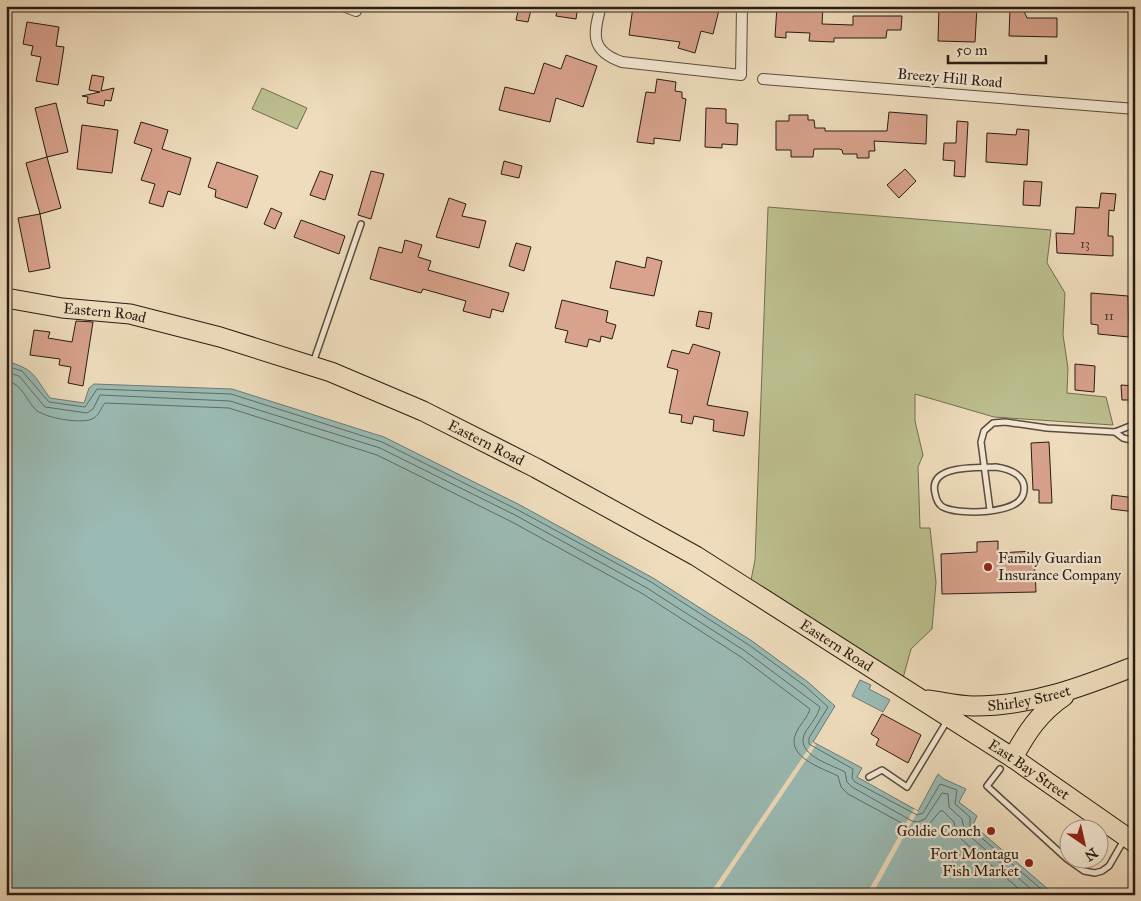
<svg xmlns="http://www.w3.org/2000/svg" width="1141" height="901" font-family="'IM FELL Great Primer',serif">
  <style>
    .green { fill: #bcbf8e; stroke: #726e51 }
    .water { fill: #9abbb5; stroke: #6c7b75 }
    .pier { fill: #eedcbc }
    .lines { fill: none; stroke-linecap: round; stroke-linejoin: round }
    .shore { stroke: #616c64; stroke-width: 1 }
    .building { fill: #d8a28c; stroke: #281c14 }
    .lane-casing { stroke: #5a4c3e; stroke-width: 8 }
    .street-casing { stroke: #5a4c3e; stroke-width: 12 }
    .highway-casing { stroke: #281c14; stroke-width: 21 }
    .lane { stroke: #f4e8d3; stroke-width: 5 }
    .street { stroke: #f4e8d3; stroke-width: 10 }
    .highway { stroke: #eedcbc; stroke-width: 19 }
    .poi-dot { fill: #8f2418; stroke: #f4e8d3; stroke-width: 2 }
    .labels { text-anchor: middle; stroke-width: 4.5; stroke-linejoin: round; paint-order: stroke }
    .number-label { font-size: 12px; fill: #543e32 }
    .street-label { font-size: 15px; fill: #281c14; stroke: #f4e8d3 }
    .poi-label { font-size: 15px; fill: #281c14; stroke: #f4e8d3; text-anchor: end }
  </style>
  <rect width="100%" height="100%" fill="#eedcbc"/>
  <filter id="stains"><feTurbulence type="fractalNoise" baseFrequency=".004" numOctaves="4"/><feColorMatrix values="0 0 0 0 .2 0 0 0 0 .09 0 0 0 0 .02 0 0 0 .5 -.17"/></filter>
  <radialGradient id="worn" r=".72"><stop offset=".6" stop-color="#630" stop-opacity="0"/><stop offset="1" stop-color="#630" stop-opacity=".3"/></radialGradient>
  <g class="green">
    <polygon points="262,88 307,108 297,129 252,109"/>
    <polygon points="768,207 1051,230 1047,263 1065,293 1063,335 1068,368 1067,393 1106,397 1113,425 994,417 915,394 915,421 923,455 918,467 920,528 930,528 936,582 932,629 911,649 903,678 751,580 755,560"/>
  </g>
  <g class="water">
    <path d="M6 361C36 370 33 375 50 398L84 403 89 388 94 384 232 389 384 437 520 505 653 578 752 641 808 682 835 706 813 742 862 768 857 777 918 811 938 774 944 779 966 789 959 802 977 816 973 825 1055 895H6Z"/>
    <polygon points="860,680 871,685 869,689 890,700 883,712 852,696"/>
  </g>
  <g class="pier">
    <polygon points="813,742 816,745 718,890 724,895 714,895 711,892"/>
    <polygon points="914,809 918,811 872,895 866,895"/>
  </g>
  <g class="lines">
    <g class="shore">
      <polyline points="6,366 22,371 49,402 85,407 97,389 231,394 382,442 518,510 651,582 749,645 805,686 828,707 809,738 809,744 853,769 852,778 855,782 917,815 923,813 940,784 957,790 955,804 970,817 970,828 1048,895"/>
      <path d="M6 372 19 376 45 407 87 413 93 409 100 395 230 401 380 448 515 515 647 588 745 651 820 707C818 715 811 724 806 731 792 754 830 764 845 772L847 782 852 787 912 821 918 822 925 819 942 793 948 794 949 807 962 819 965 832 1038 895"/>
      <path d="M6 380C23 385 25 398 35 409 43 418 84 425 94 418 100 414 101 407 105 403L229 408 377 455 512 522 643 594 741 657 810 709C808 717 800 724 796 733 785 757 822 768 838 776L841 787 848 794 909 827 917 829 927 827 940 811H943L954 822 956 831 961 839 1026 895"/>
    </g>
  </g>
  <g class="building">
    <polygon points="558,6 578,6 576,19 556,16"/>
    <polygon points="648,6 720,6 713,34 701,31 695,53 678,48 680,42 629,35 633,7 647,9"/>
    <polygon points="777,6 823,6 822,24 853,25 853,16 902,16 901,30 887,30 886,38 834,38 834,42 809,41 810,33 786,32 786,38 775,37"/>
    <polygon points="939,6 977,7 975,42 938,41"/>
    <polygon points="519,7 531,10 528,22 516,20"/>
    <polygon points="1010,9 1023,9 1027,18 1057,18 1057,37 1009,36"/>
    <polygon points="27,22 59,27 56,46 64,47 58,85 36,81 41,57 31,55 33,46 23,44"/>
    <polygon points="566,55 597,66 583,107 556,98 550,122 499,110 505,87 534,94 544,63 561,69"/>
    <polygon points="92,75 104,77 101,91 114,88 111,101 105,100 104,106 87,103 88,97 82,96 100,92 89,90"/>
    <polygon points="657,79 676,82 675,91 682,92 682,98 686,99 680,141 654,138 654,144 637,142 646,92 655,93"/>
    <polygon points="56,103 68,152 47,157 35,108"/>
    <polygon points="706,108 726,109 726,123 738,124 737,145 722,144 722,148 705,147"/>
    <polygon points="889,112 927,115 926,144 874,141 875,151 869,151 869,158 857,158 857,154 843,154 842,150 839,149 814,149 813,157 791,157 791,150 776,150 776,121 789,121 789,115 808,115 808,120 814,120 815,128 825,128 825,131 887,131"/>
    <polygon points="957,121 968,122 965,177 954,176 955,161 943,160 944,143 956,143"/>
    <polygon points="141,122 168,130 162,149 191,158 180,195 168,191 163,207 149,203 155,184 141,180 152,149 134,143"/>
    <polygon points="82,125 118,130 112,173 77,169"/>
    <polygon points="1017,129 1029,130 1027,165 986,162 987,133 1016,135"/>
    <polygon points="47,157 61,208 40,214 26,163"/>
    <polygon points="504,161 522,166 519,178 501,174"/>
    <polygon points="217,162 258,176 247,208 215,197 216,190 208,187"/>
    <polygon points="905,169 916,181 899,198 887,185"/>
    <polygon points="320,171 333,175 325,200 310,195"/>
    <polygon points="371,171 384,174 371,219 358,215"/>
    <polygon points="1024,181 1042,182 1040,206 1023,205"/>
    <polygon points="1101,193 1116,194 1114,211 1109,210 1108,236 1113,236 1113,256 1057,253 1056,233 1074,234 1076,207 1099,208"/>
    <polygon points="449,198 466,204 462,216 486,221 479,248 436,237"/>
    <polygon points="271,208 282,213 275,229 264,224"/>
    <polygon points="40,214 50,268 29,272 18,218"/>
    <polygon points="301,220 345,236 339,254 294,237"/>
    <polygon points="405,240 422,245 418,257 431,261 428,270 509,293 503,312 492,309 490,318 463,311 466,301 423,289 421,293 370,279 379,247 402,253"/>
    <polygon points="516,243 531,247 524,271 509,266"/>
    <polygon points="647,257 662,261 654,296 610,288 616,261 645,268"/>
    <polygon points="1091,293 1128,296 1129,337 1098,334 1098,325 1091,324"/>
    <polygon points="562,300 608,311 606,322 616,325 612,339 601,336 600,342 589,339 587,347 565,342 568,331 555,328"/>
    <polygon points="699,311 712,313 709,329 696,326"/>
    <polygon points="76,321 93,322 83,386 68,383 71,367 59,365 60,359 30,355 34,330 50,332 48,338 72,342"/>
    <polygon points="693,344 720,352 707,405 748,412 744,436 713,431 714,420 694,416 692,424 681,422 682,415 669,413 678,370 667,367 672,350 689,354"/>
    <polygon points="1075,364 1095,366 1094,392 1075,390"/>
    <polygon points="1121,385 1135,386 1135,400 1122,400"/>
    <polygon points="1049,442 1052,503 1039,503 1039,490 1033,490 1031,443"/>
    <polygon points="1112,495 1135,498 1135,512 1111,509"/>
    <polygon points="998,541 998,553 1034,551 1036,592 942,594 941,554 977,552 977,542"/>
    <polygon points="882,714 921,735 908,763 876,745 879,739 871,734"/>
  </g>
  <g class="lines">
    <defs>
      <g id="lane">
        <polyline points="313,363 361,224"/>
        <polyline points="1115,432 1123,438 1135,441"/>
        <path d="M996 467C1010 469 1029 476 1023 495 1016 514 962 515 945 508 939 506 936 499 935 493 928 464 978 468 996 467Z"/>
        <polyline points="990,510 981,442 984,431 993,423 1005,422 1047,428 1115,432 1135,424"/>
        <polyline points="1000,769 987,786 1067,859 1084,871 1095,873 1102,871 1109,866 1124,840"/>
        <polyline points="869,777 882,770 907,787 947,721"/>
      </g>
      <g id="street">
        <polyline points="343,6 356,11"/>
        <path d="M601 6C593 34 590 51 622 62L741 75 742 6"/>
        <polyline points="763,79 1135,109"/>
      </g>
      <g id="highway">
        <path id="s1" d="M6 298 62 308 130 314 220 337 331 372 423 411 536 468 696 556 1013 758 1135 843"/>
        <path id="s2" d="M928 700C943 702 959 706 974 706 1032 706 1082 687 1135 666"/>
        <path d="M1013 758C1026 733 1040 712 1064 696"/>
      </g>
    </defs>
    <use href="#lane" class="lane-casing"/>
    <use href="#street" class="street-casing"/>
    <use href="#highway" class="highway-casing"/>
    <use href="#lane" class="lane"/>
    <use href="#street" class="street"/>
    <use href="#highway" class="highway"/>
  </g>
  <g class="poi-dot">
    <circle cx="988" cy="567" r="5"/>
    <circle cx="991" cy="831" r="5"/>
    <circle cx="1029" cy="863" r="5"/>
  </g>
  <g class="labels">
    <g class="number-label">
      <text x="1085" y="248">13</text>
      <text x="1109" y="320">11</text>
    </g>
    <g class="street-label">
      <text transform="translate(950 78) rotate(5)" y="5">Breezy Hill Road</text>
      <text dy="5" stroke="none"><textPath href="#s1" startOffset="100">Eastern Road</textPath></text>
      <text dy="5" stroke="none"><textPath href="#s1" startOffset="505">Eastern Road</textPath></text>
      <text dy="5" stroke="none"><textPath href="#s1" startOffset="910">Eastern Road</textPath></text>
      <text dy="5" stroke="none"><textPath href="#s2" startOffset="102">Shirley Street</textPath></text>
      <text dy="5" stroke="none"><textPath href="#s1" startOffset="1139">East Bay Street</textPath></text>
    </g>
    <g class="poi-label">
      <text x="998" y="563" text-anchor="start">Family Guardian<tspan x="998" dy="17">Insurance Company</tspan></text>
      <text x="981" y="836">Goldie Conch</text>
      <text x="1019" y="859">Fort Montagu<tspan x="1019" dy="17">Fish Market</tspan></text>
    </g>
  </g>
  <rect width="1141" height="901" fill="none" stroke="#eedcbc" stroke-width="25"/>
  <rect x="8" y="8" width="1126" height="886" fill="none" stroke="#281c14" stroke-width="2.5"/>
  <rect x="12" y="12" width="1116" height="876" fill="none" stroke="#281c14"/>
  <g transform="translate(1084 844) rotate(146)"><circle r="24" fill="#f4e8d3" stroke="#a29687"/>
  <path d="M0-4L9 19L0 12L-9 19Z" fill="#8f2418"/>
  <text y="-8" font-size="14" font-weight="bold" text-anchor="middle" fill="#281c14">N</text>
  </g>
  <path d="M948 55v8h98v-8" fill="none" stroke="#281c14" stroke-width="2.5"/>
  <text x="956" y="55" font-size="15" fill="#281c14" stroke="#f4e8d3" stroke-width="4" paint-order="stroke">50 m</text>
  <rect width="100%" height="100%" filter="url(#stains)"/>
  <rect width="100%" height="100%" fill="url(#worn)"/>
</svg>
